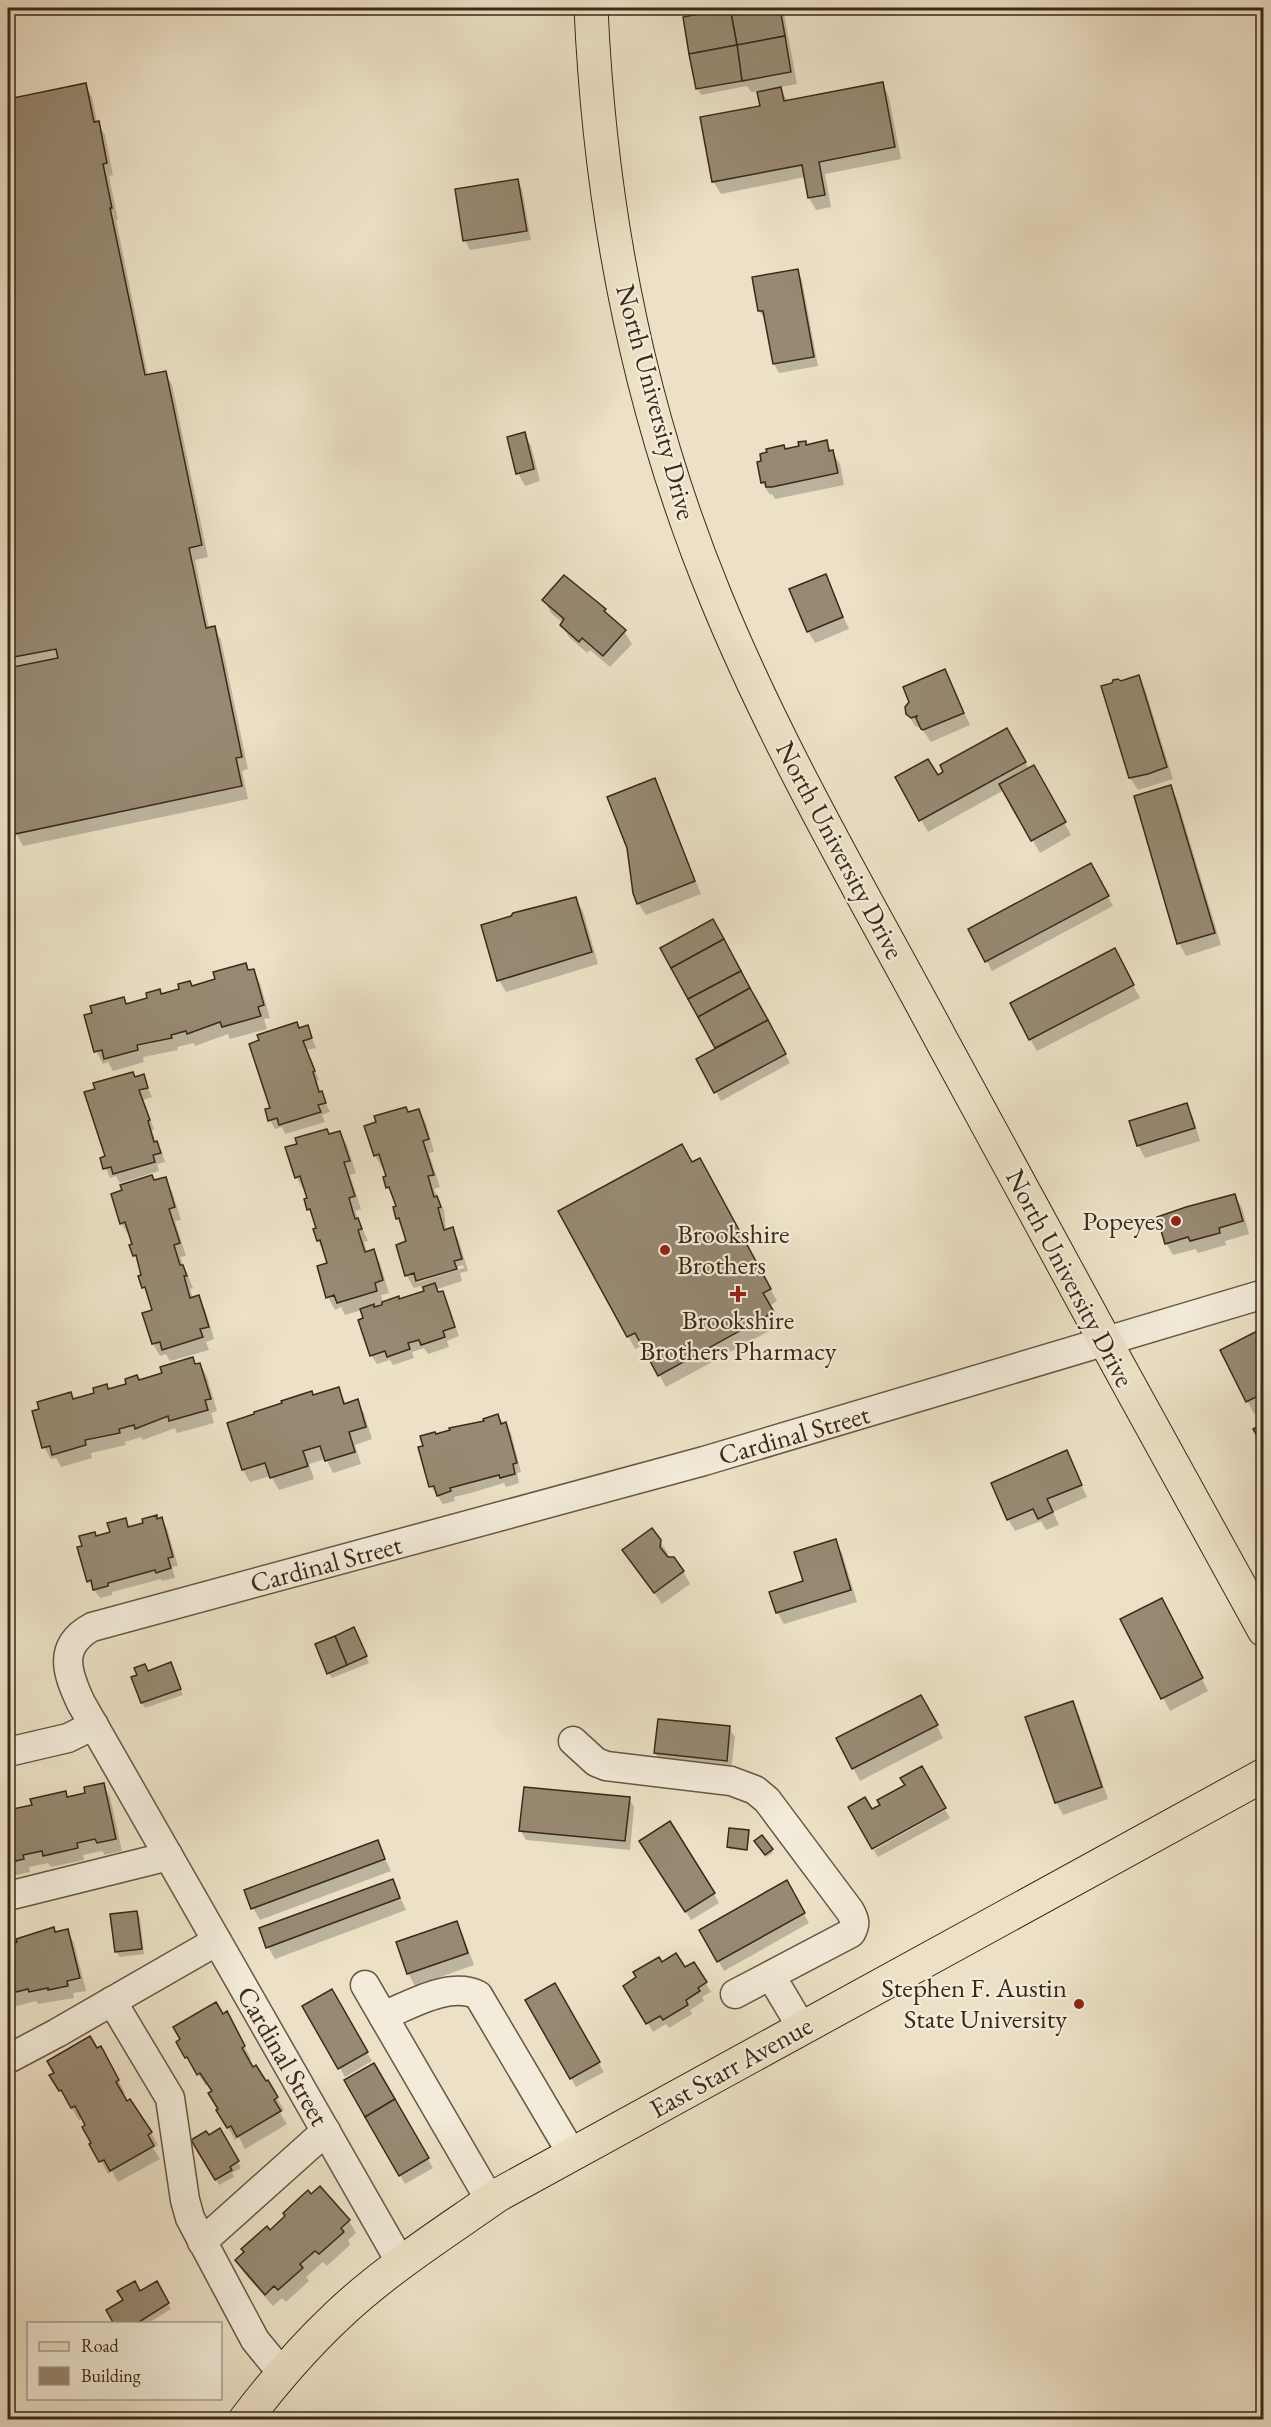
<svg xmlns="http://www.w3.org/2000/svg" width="1271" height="2427" font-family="'EB Garamond',serif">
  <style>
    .shadow { fill: #0003; fill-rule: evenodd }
    .building { fill: #978972; stroke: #3a2918; stroke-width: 1.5 }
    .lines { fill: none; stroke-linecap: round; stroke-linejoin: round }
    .minor-casing { stroke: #665744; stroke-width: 31 }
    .major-casing { stroke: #3a2918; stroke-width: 35 }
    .minor { stroke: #f3ecda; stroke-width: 28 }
    .major { stroke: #ece1c6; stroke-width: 33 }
    .poi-dot { fill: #8f2418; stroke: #f3ecda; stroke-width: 2 }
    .labels { text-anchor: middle; stroke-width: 4.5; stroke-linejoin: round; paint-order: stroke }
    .street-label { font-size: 27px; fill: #3a2918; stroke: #f3ecda }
    .poi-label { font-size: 27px; fill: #3a2918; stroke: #f3ecda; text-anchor: end }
  </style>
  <rect width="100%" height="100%" fill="#ece1c6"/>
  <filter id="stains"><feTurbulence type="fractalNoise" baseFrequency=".00333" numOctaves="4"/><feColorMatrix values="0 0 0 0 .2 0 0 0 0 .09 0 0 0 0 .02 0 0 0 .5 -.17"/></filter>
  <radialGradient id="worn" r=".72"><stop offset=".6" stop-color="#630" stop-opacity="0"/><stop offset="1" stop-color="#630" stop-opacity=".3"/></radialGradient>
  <g class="shadow">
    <polygon points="742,8 781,8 784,13 797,84 780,87 788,102 882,84 889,97 901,159 825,174 831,207 816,210 809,198 805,177 721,194 713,181 762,107 759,91 751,92 747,86 701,95 698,89 685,18"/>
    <polygon points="85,85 92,97 97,122 105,135 113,175 109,176 118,220 116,220 148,376 165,373 172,385 208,557 195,560 209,628 214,627 221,640 248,769 242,771 248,799 23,846 16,833 8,792 8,670 16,668 10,658 8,647 8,101"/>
    <polygon points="517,180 522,189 531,240 470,250 465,241 457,191"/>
    <polygon points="797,270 802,280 818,366 779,373 774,364 766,320 759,311"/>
    <polygon points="524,433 531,446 540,481 525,486 518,473"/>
    <polygon points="826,442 840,464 844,485 775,499 772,494 770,495 762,482 785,450 800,447 805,443 807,446"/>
    <polygon points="825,576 849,629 815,643 808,631"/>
    <polygon points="544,600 605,610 611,619 624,631 632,644 610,667 590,650 587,653 569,637 561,625 563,623 551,613"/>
    <polygon points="945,671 970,725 931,742 922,729 915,726 907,713"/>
    <polygon points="1138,677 1145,689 1173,779 1138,790 1130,778 1121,682"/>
    <polygon points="1006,730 1029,769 1033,767 1071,835 1040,853 1004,790 928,832 897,778 937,777"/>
    <polygon points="654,780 661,793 701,894 646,915 638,903"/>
    <polygon points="1170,787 1177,799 1221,945 1186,956 1179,943"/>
    <polygon points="1091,865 1113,906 992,971 970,930"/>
    <polygon points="575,899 583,911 598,964 506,992 499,980"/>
    <polygon points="719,934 790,1063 721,1101 698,1059 717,1049 662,949"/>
    <polygon points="1121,962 1140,998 1037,1051 1030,1039"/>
    <polygon points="245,965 249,971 253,970 260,983 270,1018 264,1019 267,1029 230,1039 228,1034 195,1046 194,1043 177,1047 178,1050 143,1057 144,1062 113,1071 108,1062 103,1064 96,1051 123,999 127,1005 149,999 159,991 162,995 192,987 217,980"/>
    <polygon points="307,1027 316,1048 307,1050 319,1080 317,1081 321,1094 330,1112 322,1115 325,1122 285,1134 282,1127 275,1129 270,1120 272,1109 299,1029"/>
    <polygon points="143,1076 152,1097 143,1100 154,1129 152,1130 156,1143 162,1152 165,1162 157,1164 159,1171 120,1183 116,1176 110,1178 102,1159 107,1157 135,1078"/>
    <polygon points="1186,1105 1193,1117 1200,1141 1145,1158 1138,1145"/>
    <path d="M419 1111 426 1123 434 1152 429 1153 440 1187 434 1189 444 1210 446 1230 452 1229 459 1241 468 1271 460 1273 462 1281 437 1289 439 1294 442 1293 447 1302 459 1336 447 1341 449 1347 428 1354 424 1348 412 1352 414 1358 393 1365 390 1360 377 1364 371 1355 362 1310 345 1315 341 1307 335 1310 328 1297 329 1264 318 1240V1229L309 1209 306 1189H303L296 1177 329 1135 340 1132 347 1145 356 1173 350 1175 361 1209 355 1211 368 1241 364 1242 367 1252 373 1251 380 1263 389 1293 381 1295 383 1303 399 1300 424 1292 420 1286 414 1288 407 1276 397 1246 408 1242 397 1218V1207L388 1187 385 1167 382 1168 375 1155 408 1114ZM463 1265 464 1268 416 1283V1280Z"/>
    <polygon points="692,1164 706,1172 777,1301 769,1306 780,1325 666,1387 643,1345 635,1349 561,1212"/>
    <polygon points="165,1179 172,1191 181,1220 175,1221 186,1256 180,1257 193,1288 190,1289 193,1299 198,1297 205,1309 214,1339 206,1342 209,1350 170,1361 166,1354 160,1356 153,1344 144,1314 154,1311 144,1287 141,1267 134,1255 131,1235 129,1236 121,1223 113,1195"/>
    <polygon points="1235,1196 1242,1208 1249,1234 1225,1241 1226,1245 1198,1253 1196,1249 1173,1255 1166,1243"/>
    <polygon points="1262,1330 1264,1409 1254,1414 1222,1350"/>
    <polygon points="192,1359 196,1365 200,1364 207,1377 217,1411 211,1413 214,1423 177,1433 175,1428 143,1440 141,1437 125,1442 126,1445 91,1453 92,1458 61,1467 56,1458 51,1459 44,1447 74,1401 96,1394 106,1386 109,1390 164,1374"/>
    <polygon points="338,1389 346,1404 357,1401 364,1413 372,1439 355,1445 361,1464 333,1473 326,1459 309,1464 314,1479 279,1490 271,1476 250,1482 243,1470 313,1396"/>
    <polygon points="498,1416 511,1433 521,1472 517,1473 519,1483 506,1487 504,1483 471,1493 454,1497 455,1501 443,1504 431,1487 425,1447 436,1436 486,1422"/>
    <polygon points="1066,1452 1087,1497 1053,1512 1059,1525 1046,1530 1041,1521 1015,1531 1008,1519"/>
    <polygon points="162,1519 167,1528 178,1566 172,1567 175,1578 162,1581 161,1579 112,1592 112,1595 100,1598 89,1583 99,1580 96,1537 112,1533 125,1520 130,1528"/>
    <polygon points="660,1541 668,1554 667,1559 683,1571 690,1584 662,1604 624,1550"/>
    <polygon points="835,1541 842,1553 857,1602 784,1624 777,1612 805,1582"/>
    <polygon points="1168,1612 1208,1691 1170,1711 1122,1619"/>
    <polygon points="357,1635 369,1663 332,1678 329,1673"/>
    <polygon points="170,1664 183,1695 145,1708 142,1703 149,1673"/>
    <polygon points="1072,1702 1079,1715 1108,1799 1063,1815 1056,1802"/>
    <polygon points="928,1709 943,1738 860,1781 838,1739"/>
    <polygon points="659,1720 729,1728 735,1737 731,1770 661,1762 655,1753"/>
    <polygon points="103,1785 110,1797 122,1851 105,1855 102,1851 83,1855 84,1860 51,1867 48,1863 29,1867 30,1872 8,1877 8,1806 11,1805 14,1810 87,1795"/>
    <polygon points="629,1798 634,1807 630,1850 526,1840 521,1831"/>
    <polygon points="945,1810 950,1818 878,1857 874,1850"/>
    <polygon points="748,1831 747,1851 730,1849 728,1847"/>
    <polygon points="762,1837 773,1852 767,1857 756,1841"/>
    <polygon points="377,1842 391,1871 260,1920 253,1908"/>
    <polygon points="647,1850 714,1894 719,1903 691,1920"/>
    <polygon points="392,1880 406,1910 275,1959 268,1947"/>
    <polygon points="786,1882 809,1923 724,1971 701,1930"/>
    <polygon points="137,1912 140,1918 144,1954 120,1957 116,1951"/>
    <polygon points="456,1923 463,1935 474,1965 415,1986 408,1973"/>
    <polygon points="53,1929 56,1933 67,1931 74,1943 86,1991 73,1993 74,1998 38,2004 36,2001 13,2007 14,2010 8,2012 8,1946"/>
    <polygon points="662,1964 685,1970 694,1964 711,1992 702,1997 704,2001 690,2010 692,2014 669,2028 666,2024 653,2032 625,1986"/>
    <polygon points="554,1985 604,2072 576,2087 527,2001"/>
    <polygon points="331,1991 372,2061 345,2077 304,2007"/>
    <polygon points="222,2016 233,2025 251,2059 248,2061 265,2083 267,2082 284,2110 280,2113 287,2124 245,2149 239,2137 235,2140 210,2094 213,2092 208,2084 206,2086 185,2054"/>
    <polygon points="96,2050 108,2060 125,2093 122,2095 126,2103 129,2101 151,2133 158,2145 153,2148 160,2159 118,2182 112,2171 108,2174 101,2161 84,2127 87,2126 83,2118 79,2120 59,2087"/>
    <polygon points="373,2065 433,2168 405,2184 346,2081"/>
    <polygon points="220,2131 241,2168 232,2173 234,2177 219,2185 193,2140 208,2137"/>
    <polygon points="349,2221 356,2233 348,2240 350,2245 327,2266 323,2262 306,2277 309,2281 286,2302 282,2298 273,2306 244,2273 237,2261 270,2232"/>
    <polygon points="157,2283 171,2309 147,2324 116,2324 139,2293"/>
  </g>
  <g class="building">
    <polygon points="730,8 780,8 785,36 737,45"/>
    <polygon points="730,8 737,45 689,54 683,17"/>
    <polygon points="785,36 791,72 742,81 737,45"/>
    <polygon points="737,45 742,81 696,89 689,54"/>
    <polygon points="883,82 895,147 819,162 825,195 808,198 802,165 712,182 700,117 760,106 757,92 781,87 784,101"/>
    <polygon points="86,83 94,122 99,121 107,163 103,164 112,208 110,208 145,375 166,371 202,545 189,548 206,628 215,626 242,757 236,758 242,786 15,834 8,799 8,668 58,658 56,649 8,658 8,99"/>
    <polygon points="518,179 527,231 463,241 455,189"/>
    <polygon points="798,269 814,357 773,364 763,311 758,311 752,277"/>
    <polygon points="525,432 534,469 516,474 507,437"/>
    <polygon points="827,440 829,451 833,450 838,473 772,487 766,487 765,482 761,483 757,462 761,461 760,454 767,452 766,449 784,445 785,449 799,446 798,442 806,441 806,445"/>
    <polygon points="826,574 843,617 807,632 789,589"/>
    <polygon points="564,575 606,609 604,611 626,630 603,656 582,638 579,642 560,625 564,619 542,600"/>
    <polygon points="945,669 964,713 923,730 921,729 916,718 917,716 911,718 906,714 905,707 909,702 903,687"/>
    <polygon points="1139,675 1167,767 1148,774 1129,778 1101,686 1112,683 1113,680 1118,679 1121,681"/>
    <polygon points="1007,728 1026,762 919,821 895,777 928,759 938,775 943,772 940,765"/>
    <polygon points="1034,765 1066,822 1031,841 999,784"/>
    <polygon points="655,778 695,881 637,904 633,893 627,848 607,797"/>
    <polygon points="1171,785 1215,933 1177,944 1134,796"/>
    <polygon points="1091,863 1109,896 985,962 968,929"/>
    <polygon points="576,897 592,952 497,981 481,925 511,916 513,913"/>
    <polygon points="713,919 724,939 671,968 660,948"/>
    <polygon points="724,939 741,971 688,999 671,968"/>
    <polygon points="1115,948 1134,985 1029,1040 1010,1003"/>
    <polygon points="246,963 248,970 254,969 264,1005 258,1007 261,1016 222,1027 220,1022 187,1034 186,1031 171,1035 172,1038 137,1045 138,1050 104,1059 102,1050 94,1052 84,1015 92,1013 90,1006 124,997 126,1004 147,998 146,993 160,989 161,994 179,989 178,984 190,981 192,986 215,979 213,972"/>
    <polygon points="741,971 750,988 698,1017 688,999"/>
    <polygon points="750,988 768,1020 715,1048 698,1017"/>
    <polygon points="768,1020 786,1054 714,1093 696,1059"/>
    <polygon points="297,1022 299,1028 308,1025 312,1038 303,1041 315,1071 313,1072 319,1092 322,1091 326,1103 318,1105 321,1112 279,1125 277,1118 268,1121 265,1109 270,1108 249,1044 259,1040 257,1035"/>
    <polygon points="133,1072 135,1077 144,1074 148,1088 139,1090 150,1120 148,1121 154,1142 157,1141 161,1153 153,1155 155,1162 113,1174 111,1167 103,1169 100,1158 105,1156 84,1092 95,1089 93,1083"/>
    <polygon points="1187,1103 1195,1128 1137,1146 1129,1121"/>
    <polygon points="406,1107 408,1112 419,1109 429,1139 423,1141 434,1175 428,1176 434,1197 437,1196 441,1207 438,1208 444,1230 453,1227 462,1259 454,1261 457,1269 416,1281 414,1273 405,1276 396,1245 406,1241 399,1218 396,1219 393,1207 396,1206 389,1187 386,1188 383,1177 386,1176 379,1154 374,1156 364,1126 376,1122 374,1116"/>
    <polygon points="327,1129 329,1134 340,1131 350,1161 344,1162 355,1196 349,1198 355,1219 358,1218 362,1229 358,1230 365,1252 374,1249 383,1280 375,1283 377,1291 337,1303 334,1295 326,1298 317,1266 327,1263 320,1240 317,1241 313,1229 316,1228 310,1209 307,1210 304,1199 307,1198 300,1176 295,1178 285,1147 297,1144 295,1138"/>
    <polygon points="682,1144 692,1162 700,1158 771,1289 763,1293 774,1312 658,1376 635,1333 627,1337 558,1211"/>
    <polygon points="152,1175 154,1180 166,1177 175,1207 169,1209 180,1243 174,1245 180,1265 183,1265 187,1276 184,1276 190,1298 199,1295 209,1327 200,1329 203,1337 162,1350 160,1342 152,1344 142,1313 152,1310 145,1287 142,1288 138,1276 141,1275 136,1255 133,1256 129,1245 132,1244 125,1222 120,1224 111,1194 122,1190 120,1185"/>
    <polygon points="1235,1194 1243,1221 1219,1228 1220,1233 1190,1241 1188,1237 1165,1244 1157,1217 1186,1207"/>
    <polygon points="435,1283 438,1292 443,1291 455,1327 443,1331 445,1337 421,1345 419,1340 408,1343 410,1349 387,1357 385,1351 370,1356 358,1320 363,1318 360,1309 374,1304 374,1307 382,1305 382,1302 399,1296 399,1299 424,1291 423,1287"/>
    <polygon points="1263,1328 1264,1393 1246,1402 1220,1350"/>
    <polygon points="193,1357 195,1364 200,1363 211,1399 205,1400 208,1410 169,1421 168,1416 135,1429 134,1425 119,1429 120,1433 85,1440 86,1445 52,1455 50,1446 42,1448 32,1411 39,1409 37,1402 71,1392 73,1399 94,1393 93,1388 107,1384 108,1389 126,1384 125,1379 137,1375 139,1380 162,1373 160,1367"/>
    <polygon points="339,1387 344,1404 358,1399 366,1427 349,1432 355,1452 325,1461 320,1446 303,1451 308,1466 270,1478 265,1463 242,1470 227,1423 254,1414 254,1412 282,1403 281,1401 312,1391 313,1395"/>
    <polygon points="498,1414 501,1424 506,1422 517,1463 513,1464 515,1474 500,1478 499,1475 465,1484 450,1488 451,1491 437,1496 434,1486 429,1487 418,1447 423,1446 420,1436 435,1432 436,1434 450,1430 449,1428 484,1421 483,1419"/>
    <polygon points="1264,1423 1264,1448 1253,1429"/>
    <polygon points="1067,1450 1082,1485 1047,1499 1053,1512 1038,1519 1033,1509 1007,1520 991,1483"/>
    <polygon points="157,1515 157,1519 162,1517 173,1557 168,1558 171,1568 156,1573 155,1570 108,1583 108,1586 93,1590 91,1580 87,1582 77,1547 82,1546 79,1536 95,1532 96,1536 110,1532 107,1523 126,1518 128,1527 143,1523 142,1519"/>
    <polygon points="652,1528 661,1540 660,1547 668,1557 674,1557 684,1571 654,1593 622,1550"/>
    <polygon points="836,1539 851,1590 776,1613 769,1592 803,1581 794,1552"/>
    <polygon points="1162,1598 1203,1678 1161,1699 1120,1619"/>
    <polygon points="354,1627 367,1656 347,1665 335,1636"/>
    <polygon points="335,1636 347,1665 327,1674 315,1644"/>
    <polygon points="171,1662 181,1689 141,1703 131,1677 137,1675 134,1668 145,1664 148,1671"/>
    <polygon points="921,1695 938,1725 852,1769 836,1738"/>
    <polygon points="1073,1701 1102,1787 1055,1803 1025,1717"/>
    <polygon points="658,1719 730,1726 727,1761 654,1753"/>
    <polygon points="922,1766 946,1808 872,1849 848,1807 865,1797 872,1809 880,1805 877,1800 905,1785 900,1778"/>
    <polygon points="104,1783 116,1839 97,1843 95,1839 77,1843 78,1848 43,1856 42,1851 23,1855 24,1859 8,1863 8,1804 11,1803 13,1809 32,1805 30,1799 66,1791 67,1797 85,1793 84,1787"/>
    <polygon points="524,1787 630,1797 625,1841 519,1831"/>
    <polygon points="670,1821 715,1893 685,1912 639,1841"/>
    <polygon points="729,1828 749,1830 747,1850 727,1847"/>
    <polygon points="762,1835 773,1849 765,1855 754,1841"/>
    <polygon points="378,1840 385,1859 251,1909 244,1890"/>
    <polygon points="393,1879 400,1898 266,1948 259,1928"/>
    <polygon points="787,1880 805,1913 717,1962 699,1930"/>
    <polygon points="137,1911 142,1949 115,1952 110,1914"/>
    <polygon points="457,1921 468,1953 407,1974 396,1942"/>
    <polygon points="54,1927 55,1932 68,1929 80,1978 67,1981 68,1986 48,1990 48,1988 29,1992 28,1989 8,1994 8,1945 17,1942 16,1939"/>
    <polygon points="676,1953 685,1967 694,1962 707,1982 698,1988 700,1991 686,2000 688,2005 663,2020 660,2016 646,2024 623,1986 636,1977 633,1972 659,1957 662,1962"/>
    <polygon points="555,1983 600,2062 570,2079 525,2000"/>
    <polygon points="332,1989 368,2052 338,2069 302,2006"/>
    <polygon points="216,2002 223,2014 227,2011 245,2046 242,2048 253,2067 256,2065 266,2081 268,2080 278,2097 274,2100 281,2111 237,2137 231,2126 227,2128 216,2110 218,2109 208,2093 212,2091 200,2073 197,2075 187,2057 185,2058 176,2042 180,2039 173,2027"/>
    <polygon points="90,2036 97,2048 101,2046 119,2080 116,2082 127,2101 130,2099 152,2132 148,2135 154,2146 110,2171 104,2160 99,2162 89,2144 91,2143 82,2127 85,2125 75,2106 71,2108 61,2090 59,2091 49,2075 54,2073 47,2061"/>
    <polygon points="374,2063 395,2099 365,2117 344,2080"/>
    <polygon points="395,2099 429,2158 399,2176 365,2117"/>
    <polygon points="220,2128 239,2161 230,2167 232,2170 215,2180 191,2140 206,2131 209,2135"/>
    <polygon points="320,2186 350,2220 341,2228 344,2232 319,2254 315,2251 300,2264 303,2268 278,2290 274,2286 265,2295 235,2260 244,2252 241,2249 267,2226 270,2230 285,2216 283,2213 308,2190 311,2194"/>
    <polygon points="135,2281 140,2291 157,2281 169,2303 136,2324 114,2324 106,2310 123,2300 117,2291"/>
  </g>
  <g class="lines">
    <defs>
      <g id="minor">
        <path d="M573 1741 596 1762 606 1766 731 1781 755 1790 767 1800 850 1911C855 1920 856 1924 851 1933L735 1994"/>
        <polyline points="8,1752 68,1738 94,1725"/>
        <polyline points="8,1896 161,1858 168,1855"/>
        <polyline points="771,1976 802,2028"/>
        <polyline points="365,1985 490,2200"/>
        <polyline points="112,2001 170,2098 185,2200 190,2218 255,2340 282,2373"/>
        <path d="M383 2016C410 2005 450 1981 478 1995L572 2154"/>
        <polyline points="8,2059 57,2033 217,1941"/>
        <polyline points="202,2242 326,2131"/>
        <path d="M401 2263 81 1703C67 1673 57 1646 92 1627L704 1461 1264 1294"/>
      </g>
      <g id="major">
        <path d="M591 8C600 211 638 409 716 598 779 752 865 897 943 1043 1049 1239 1156 1435 1264 1630"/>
        <path d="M245 2420C273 2383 303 2348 337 2316 385 2270 444 2233 498 2195L1264 1775"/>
      </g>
    </defs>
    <use href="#minor" class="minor-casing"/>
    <use href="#major" class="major-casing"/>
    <use href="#minor" class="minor"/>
    <use href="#major" class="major"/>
  </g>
  <g class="poi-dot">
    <circle cx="1176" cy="1221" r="6"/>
    <circle cx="665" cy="1250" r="6"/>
    <path d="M735 1285h6v6h6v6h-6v6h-6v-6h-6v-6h6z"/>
    <circle cx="1079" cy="2004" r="6"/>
  </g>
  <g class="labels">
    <g class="street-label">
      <text transform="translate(656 402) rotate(75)" y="9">North University Drive</text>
      <text transform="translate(840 850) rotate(62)" y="9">North University Drive</text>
      <text transform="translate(1070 1278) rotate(62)" y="9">North University Drive</text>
      <text transform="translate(794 1435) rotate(-16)" y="9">Cardinal Street</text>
      <text transform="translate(326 1564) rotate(-15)" y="9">Cardinal Street</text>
      <text transform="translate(283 2056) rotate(60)" y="9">Cardinal Street</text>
      <text transform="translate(731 2067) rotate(-29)" y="9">East Starr Avenue</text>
    </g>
    <g class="poi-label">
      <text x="1164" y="1230">Popeyes</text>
      <text x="677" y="1243" text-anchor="start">Brookshire<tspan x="677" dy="31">Brothers</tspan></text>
      <text x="738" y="1329" text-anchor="middle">Brookshire<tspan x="738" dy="31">Brothers Pharmacy</tspan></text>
      <text x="1067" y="1997">Stephen F. Austin<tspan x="1067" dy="31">State University</tspan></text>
    </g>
  </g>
  <rect width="1271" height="2427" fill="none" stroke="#ece1c6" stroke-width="30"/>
  <rect x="9" y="9" width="1253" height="2409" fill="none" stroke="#3a2918" stroke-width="3"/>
  <rect x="15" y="15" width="1241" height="2397" fill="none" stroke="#3a2918" stroke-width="1.5"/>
  <rect x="27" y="2322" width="195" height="78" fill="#f3ecda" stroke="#a99e8c" stroke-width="1.5"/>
  <rect x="39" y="2342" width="30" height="9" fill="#ece1c6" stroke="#a99e8c" stroke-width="1.5"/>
  <text x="81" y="2352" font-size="18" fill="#3a2918">Road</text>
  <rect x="39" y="2367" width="30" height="18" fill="#978972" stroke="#a99e8c" stroke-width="1.5"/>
  <text x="81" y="2382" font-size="18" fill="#3a2918">Building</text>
  <rect width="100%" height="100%" filter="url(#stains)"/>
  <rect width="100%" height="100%" fill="url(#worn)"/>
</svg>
